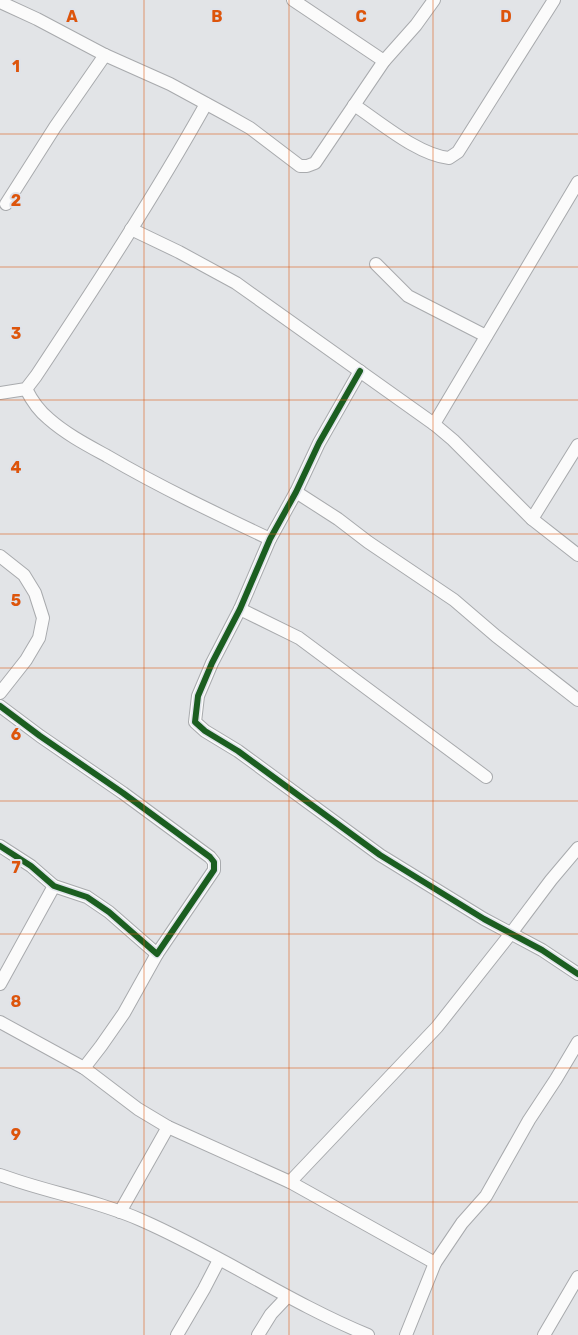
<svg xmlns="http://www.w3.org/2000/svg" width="578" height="1335" font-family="Rubik,sans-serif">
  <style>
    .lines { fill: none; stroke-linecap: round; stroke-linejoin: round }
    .minor-casing { stroke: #a8aaad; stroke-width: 14 }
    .minor { stroke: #fbfbfb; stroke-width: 12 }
    .cycleway-casing { stroke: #dfe3ea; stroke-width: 9 }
    .cycleway { stroke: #1b5e20; stroke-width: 6 }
    .grid { fill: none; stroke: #dd550c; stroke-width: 1; stroke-opacity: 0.55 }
    .grid-label { font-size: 16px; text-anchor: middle; font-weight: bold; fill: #dd550c; stroke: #dfe3ea; stroke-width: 4; stroke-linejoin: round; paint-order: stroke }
  </style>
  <rect width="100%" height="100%" fill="#e2e4e7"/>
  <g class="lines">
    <defs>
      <g id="minor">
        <polyline points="293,0 384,61"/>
        <polyline points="0,2 37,19 105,55 170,84 227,115 250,128 300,166 307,166 315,163 384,61 416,25 434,0"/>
        <path d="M354 105C380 122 418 155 449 158L458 152 554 0"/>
        <polyline points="6,204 55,127 105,55"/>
        <polyline points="131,229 179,252 236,283 434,424 453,440 532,519 578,555"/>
        <polyline points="376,264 408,296 486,336"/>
        <polyline points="360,371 319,443 296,492 270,539 240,609 212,663 198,696 195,722 205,731 238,751 380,855 484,919 542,950 578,974"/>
        <path d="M26 389C32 401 39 411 49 419 66 434 87 445 107 456 160 487 215 513 270 539"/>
        <path d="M0 393 26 389 36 376C95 287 154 197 206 104"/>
        <polyline points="434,424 578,182"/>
        <polyline points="296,492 338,519 368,542 454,600 496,636 578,700"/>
        <polyline points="532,519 578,445"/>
        <polyline points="0,556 24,575 35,593 43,618 39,638 26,660 0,693"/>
        <polyline points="240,609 299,638 486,777"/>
        <polyline points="0,706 40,736 123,793 210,857 214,862 214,870 157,954 109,912 87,897 54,886 31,866 0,846"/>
        <polyline points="0,984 54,886"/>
        <polyline points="0,1022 84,1068 138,1109 168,1127 290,1182 435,1263"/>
        <polyline points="84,1068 101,1046 124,1013 157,954"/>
        <path d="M0 1175C46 1192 96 1200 141 1220 219 1254 290 1303 368 1335"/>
        <polyline points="290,1182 437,1027 512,932 551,880 578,848"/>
        <polyline points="120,1212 168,1127"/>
        <polyline points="177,1335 204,1289 219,1260"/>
        <polyline points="258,1335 271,1314 287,1297"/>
        <polyline points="406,1335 435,1263 462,1223 486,1196 529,1120 556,1079 578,1042"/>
        <polyline points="544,1335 578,1277"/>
      </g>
    </defs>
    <use href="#minor" class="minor-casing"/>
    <use href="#minor" class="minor"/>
    <defs>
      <g id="cycleway">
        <polyline points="360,371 319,443 296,492 270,539 240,609 212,663 198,696 195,722 205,731 238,751 380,855 484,919 542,950 578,974"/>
        <polyline points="0,706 40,736 123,793 210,857 214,862 214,870 157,954 109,912 87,897 54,886 31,866 0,846"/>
      </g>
    </defs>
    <use href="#cycleway" class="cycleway-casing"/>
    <use href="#cycleway" class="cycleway"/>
  </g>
  <path class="grid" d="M144 0V1335M289 0V1335M433 0V1335M0 134H578M0 267H578M0 400H578M0 534H578M0 668H578M0 801H578M0 934H578M0 1068H578M0 1202H578"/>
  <g class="grid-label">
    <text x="72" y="22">A</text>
    <text x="217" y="22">B</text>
    <text x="361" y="22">C</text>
    <text x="506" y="22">D</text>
    <text x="16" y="72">1</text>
    <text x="16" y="206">2</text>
    <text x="16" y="339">3</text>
    <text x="16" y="473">4</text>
    <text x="16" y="606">5</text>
    <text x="16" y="740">6</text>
    <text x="16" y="873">7</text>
    <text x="16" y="1007">8</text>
    <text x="16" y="1140">9</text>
  </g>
</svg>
